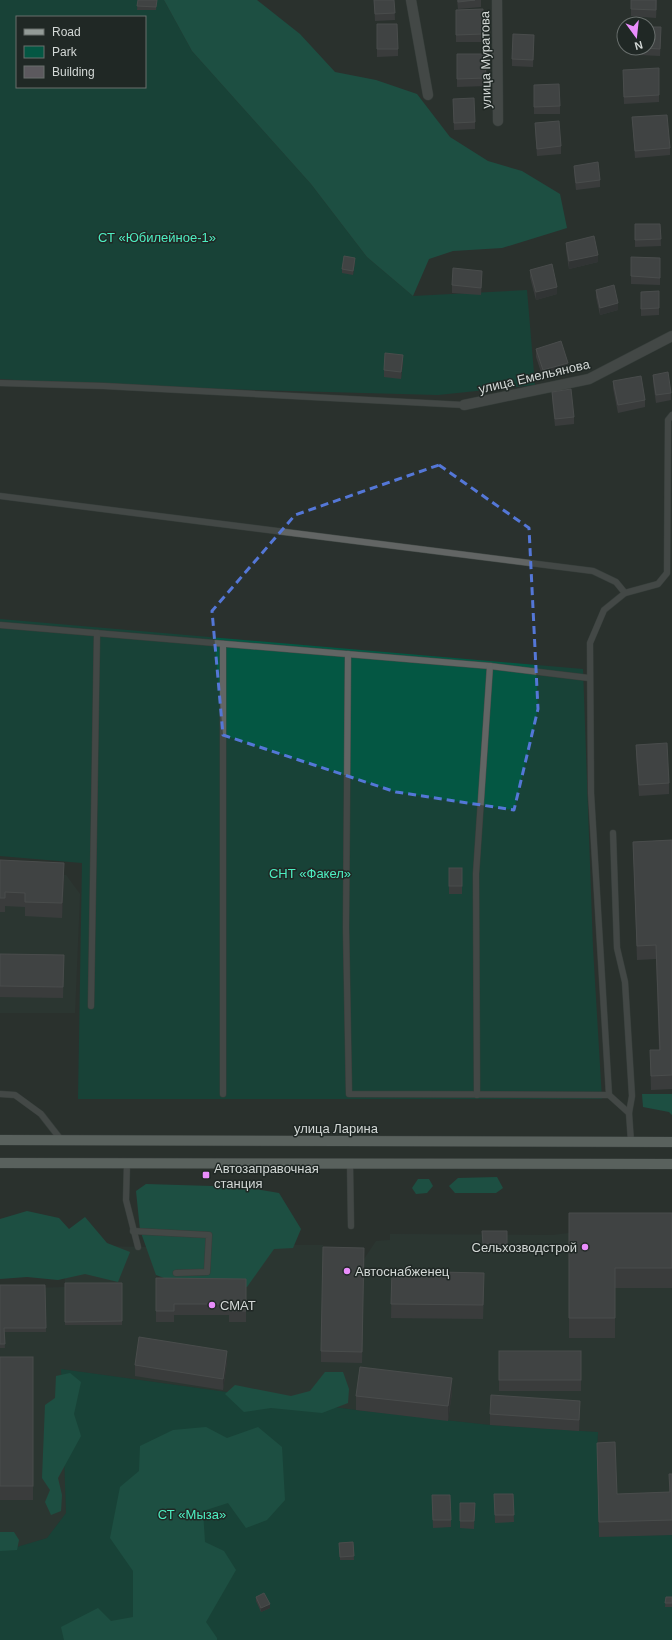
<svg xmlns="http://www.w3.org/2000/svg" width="672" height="1640" font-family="Arial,sans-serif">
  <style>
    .built { fill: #2e3d37 }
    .green { fill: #045743; fill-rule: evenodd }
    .forest { fill: #0e745b }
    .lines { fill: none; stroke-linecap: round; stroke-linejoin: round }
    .lane-casing { stroke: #454c49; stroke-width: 7 }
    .street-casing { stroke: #454c49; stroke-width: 11 }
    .primary-casing { stroke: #454c49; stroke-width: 11 }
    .lane { stroke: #626564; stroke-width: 6 }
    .street { stroke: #626564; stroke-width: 10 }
    .primary { stroke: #939b97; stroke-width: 10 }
    .wall { fill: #4e4a4f }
    .shaded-wall { fill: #3a393c }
    .building { fill: #5c595e; stroke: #6f6d70 }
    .marked { fill: none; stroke: #5477d7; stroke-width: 3; stroke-dasharray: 8 5; stroke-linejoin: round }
    .poi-dot { fill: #ea8dfc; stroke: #202825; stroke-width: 1.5 }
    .labels { text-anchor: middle; stroke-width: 3; stroke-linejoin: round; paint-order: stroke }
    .street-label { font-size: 13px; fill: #d3d8d6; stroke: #202825 }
    .park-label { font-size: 13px; fill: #4defc2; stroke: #202825 }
    .poi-label { font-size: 13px; fill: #d3d8d6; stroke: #202825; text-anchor: start }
  </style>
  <rect width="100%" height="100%" fill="#2a312e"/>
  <g class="built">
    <polygon points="0,870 66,875 80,894 75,1013 0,1013"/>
    <polygon points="569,1233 672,1233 672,1535 599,1537 598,1432 490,1425 356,1410 61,1369 66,1513 47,1538 10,1549 0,1549 0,1289 65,1287 64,1246 157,1247 156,1289 246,1290 246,1268 251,1245 323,1245 323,1258 364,1259 376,1241 390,1240 390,1234 553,1235"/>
  </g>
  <g class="green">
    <path d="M0 0H164L192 51 311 184 367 257 413 296 527 290 535 385 438 395 104 386 0 379ZM17 17H145V87H17Z"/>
    <polygon points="0,619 583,669 593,948 602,1099 78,1099 82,863 0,856"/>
    <polygon points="61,1369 356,1410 490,1425 598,1432 597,1457 599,1536 672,1535 672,1640 0,1640 0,1549 10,1549 47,1538 66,1513"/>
  </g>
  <g class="forest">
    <polygon points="164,0 257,0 300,34 335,72 376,80 417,94 450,137 488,161 522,171 560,194 567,228 502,248 453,251 429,259 413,296 367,257 311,184 192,51"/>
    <polygon points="642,1094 672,1094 672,1115 669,1112 643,1107"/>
    <polygon points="497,1177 503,1188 496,1193 455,1193 449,1186 458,1178"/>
    <polygon points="418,1179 429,1179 433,1186 427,1193 416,1194 412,1188"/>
    <polygon points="146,1184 244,1187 279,1193 301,1229 293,1248 274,1249 247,1287 185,1286 156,1275 140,1230 136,1191"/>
    <polygon points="27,1211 59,1218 69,1229 85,1217 107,1243 130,1252 118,1282 85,1274 58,1280 27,1277 0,1279 0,1219"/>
    <polygon points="325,1372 343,1372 349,1389 348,1403 322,1413 271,1408 244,1412 225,1394 235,1385 291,1396 310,1391"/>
    <polygon points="70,1373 81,1382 74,1414 81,1436 58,1478 62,1495 61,1511 51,1515 45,1502 50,1490 42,1478 45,1405 55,1398 56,1376"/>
    <polygon points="206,1427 227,1438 258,1427 282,1447 285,1500 267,1520 246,1528 228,1503 203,1511 205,1542 224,1551 236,1570 206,1622 217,1638 217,1640 64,1640 61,1627 98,1608 111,1621 133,1617 133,1571 110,1538 120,1487 139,1471 140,1446 173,1430"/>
    <polygon points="0,1532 14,1532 19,1540 17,1550 0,1551"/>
  </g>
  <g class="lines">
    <defs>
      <g id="lane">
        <polyline points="0,383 104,386 464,405"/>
        <polyline points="0,496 593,571 616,582 625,593"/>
        <polyline points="0,625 490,666 589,678"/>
        <polyline points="348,654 346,928 349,1094 609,1095"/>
        <polyline points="613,833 617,948 625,982 632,1096 629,1113"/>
        <polyline points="91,1006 97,633"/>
        <polyline points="0,1094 15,1095 41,1114 62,1141"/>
        <polyline points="223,1094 223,644"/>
        <polyline points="477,1095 476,874 490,666"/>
        <polyline points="631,1142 629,1113 609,1095 591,793 590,643 604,610 625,593 658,584 667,573 668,420 672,415"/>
        <polyline points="127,1163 126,1200 138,1247"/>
        <polyline points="350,1163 351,1226"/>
        <polyline points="133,1231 209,1235 207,1272 176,1273"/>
      </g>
      <g id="street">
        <polyline points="411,0 428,95"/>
        <polyline points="497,0 498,121"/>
        <polyline points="464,405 589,379 672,336"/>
      </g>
      <g id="primary">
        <polyline points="0,1140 672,1142"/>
        <polyline points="0,1163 672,1164"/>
      </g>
    </defs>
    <use href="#lane" class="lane-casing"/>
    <use href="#street" class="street-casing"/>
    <use href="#primary" class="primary-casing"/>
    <use href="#lane" class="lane"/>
    <use href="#street" class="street"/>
    <use href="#primary" class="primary"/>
  </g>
  <g class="wall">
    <polygon points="138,0 157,0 156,10 137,10"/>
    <polygon points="374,0 394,0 395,20 375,21"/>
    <polygon points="457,0 481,0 481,7 458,9"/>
    <polygon points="631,0 657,0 656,18 631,16"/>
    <polygon points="483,9 483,42 456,42 456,10"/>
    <polygon points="377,24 398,49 398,56 377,57"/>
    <polygon points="534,35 533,67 512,66 512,59"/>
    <polygon points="661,35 660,56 640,55 640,48"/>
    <polygon points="457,54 485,54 486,86 457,87"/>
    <polygon points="623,77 659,95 659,102 624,104"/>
    <polygon points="534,85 560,106 560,114 534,114"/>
    <polygon points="453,99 475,122 475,129 454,130"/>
    <polygon points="632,117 670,148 670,155 635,158"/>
    <polygon points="535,123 561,146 561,154 537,156 535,130"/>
    <polygon points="574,166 600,180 600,187 576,190 574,173"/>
    <polygon points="635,224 660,224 661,246 635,247"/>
    <polygon points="566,243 598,262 569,269 566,250"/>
    <polygon points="631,257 660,258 660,285 631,284"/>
    <polygon points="355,262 353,275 342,273 342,269"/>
    <polygon points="530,270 557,294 536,300 530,277"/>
    <polygon points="482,278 481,295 452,293 452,285"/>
    <polygon points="596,290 618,310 600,315 596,297"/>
    <polygon points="659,291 659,315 641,316 641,292"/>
    <polygon points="536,349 568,370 543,378 536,357"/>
    <polygon points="403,362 401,379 384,377 384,370"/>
    <polygon points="653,375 671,393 671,400 656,403 653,382"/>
    <polygon points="613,381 645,400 645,407 618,413 613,388"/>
    <polygon points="552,392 574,417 574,424 555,426 552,399"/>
    <polygon points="636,745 669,783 669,794 639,796 636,756"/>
    <polygon points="672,840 672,1089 651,1090 650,1050 659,1050 656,959 637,960 633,842"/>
    <polygon points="0,860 64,877 62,918 25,916 25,907 5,906 5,912 0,912"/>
    <rect x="449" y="868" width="13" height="26"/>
    <polygon points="0,954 64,955 63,998 0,997"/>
    <polygon points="569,1213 672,1213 672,1288 615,1288 615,1338 569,1338"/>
    <polygon points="482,1231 507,1231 507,1248 483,1247"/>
    <polygon points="364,1248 362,1363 321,1362 321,1351"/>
    <polygon points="392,1271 484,1288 483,1319 391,1318"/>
    <polygon points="156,1278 246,1279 246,1322 229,1322 229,1315 174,1315 174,1322 156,1322"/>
    <rect x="65" y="1283" width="57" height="42"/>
    <polygon points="0,1285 45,1285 46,1332 4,1332 5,1348 0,1348"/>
    <rect x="499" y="1351" width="82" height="40"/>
    <rect x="0" y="1357" width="33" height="143"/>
    <polygon points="227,1362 223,1390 135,1376 135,1365"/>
    <polygon points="452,1392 448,1421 356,1410 356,1396"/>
    <polygon points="580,1412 579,1431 490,1425 490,1414"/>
    <polygon points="597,1443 617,1494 669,1492 672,1474 672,1535 599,1537"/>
    <polygon points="494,1494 513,1494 514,1522 495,1523"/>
    <polygon points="432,1503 451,1520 451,1527 433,1528"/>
    <polygon points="460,1503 475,1503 474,1529 460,1528"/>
    <polygon points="353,1542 354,1560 340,1560 339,1543"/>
    <polygon points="256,1597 270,1608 261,1612 256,1601"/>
    <polygon points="666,1597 672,1597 672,1607 665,1607"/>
  </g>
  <g class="shaded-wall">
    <polygon points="598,255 598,262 569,269 569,261"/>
    <polygon points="355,258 355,262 353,275 353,271"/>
    <polygon points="557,287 557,294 536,300 536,292"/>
    <polygon points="618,303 618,310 600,315 600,308"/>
    <polygon points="403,355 403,362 401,379 401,372"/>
    <polygon points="568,363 568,370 543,378 543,370"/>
    <polygon points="64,863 64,877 62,918 62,903"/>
    <polygon points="227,1351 227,1362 223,1390 223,1379"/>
    <polygon points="452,1378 452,1392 448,1421 448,1406"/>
    <polygon points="580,1401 580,1412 579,1431 579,1420"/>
    <polygon points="270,1604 270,1608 261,1612 261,1608"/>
  </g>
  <g class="building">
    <polygon points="138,0 157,0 156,7 137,6"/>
    <polygon points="374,0 394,0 395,13 375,14"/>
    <polygon points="458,0 475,0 458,2"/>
    <polygon points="631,0 656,0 656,10 631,9"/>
    <polygon points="483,9 483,34 456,35 456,10"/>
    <polygon points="377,24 397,24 398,49 377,49"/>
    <polygon points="648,27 661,27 660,49 642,48 648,48"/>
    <polygon points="513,34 534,35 533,60 512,59"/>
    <polygon points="457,54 485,54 486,78 457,79"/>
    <polygon points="659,68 659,95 624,97 623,70"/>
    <polygon points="559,84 560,106 534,107 534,85"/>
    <polygon points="474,98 475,122 454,123 453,99"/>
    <polygon points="667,115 670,148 635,151 632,117"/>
    <polygon points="559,121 561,146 537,149 535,123"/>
    <polygon points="598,162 600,180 576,183 574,166"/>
    <polygon points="635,224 660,224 661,239 635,240"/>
    <polygon points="594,236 598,255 569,261 566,243"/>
    <polygon points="344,256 355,258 353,271 342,269"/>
    <polygon points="631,257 660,258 660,278 631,276"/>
    <polygon points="552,264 557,287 536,292 530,270"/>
    <polygon points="453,268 482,271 481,288 452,285"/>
    <polygon points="614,285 618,303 600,308 596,290"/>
    <polygon points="659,291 659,308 641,309 641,292"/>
    <polygon points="561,341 568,363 543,370 536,349"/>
    <polygon points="385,353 403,355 401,372 384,370"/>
    <polygon points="668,372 671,393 656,395 653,375"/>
    <polygon points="641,376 645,400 618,405 613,381"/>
    <polygon points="571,389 574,417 555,419 552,392"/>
    <polygon points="667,743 669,783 639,785 636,745"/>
    <polygon points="672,840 672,1075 651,1076 650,1050 660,1050 656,945 637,946 633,842"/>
    <polygon points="0,860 64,863 62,903 25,902 25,893 5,892 5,898 0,898"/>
    <rect x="449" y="868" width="13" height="18"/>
    <polygon points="0,954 64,955 63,987 0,986"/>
    <polygon points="569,1213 672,1213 672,1268 615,1268 615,1318 569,1318"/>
    <polygon points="482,1231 507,1231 507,1244 483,1244"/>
    <polygon points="323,1247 364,1248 362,1352 321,1351"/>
    <polygon points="392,1271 484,1273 483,1305 391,1304"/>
    <polygon points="156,1278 246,1279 246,1311 229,1311 229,1304 174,1304 174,1311 156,1311"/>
    <polygon points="65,1283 122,1283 122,1321 65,1322"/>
    <polygon points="0,1285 45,1285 46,1328 4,1328 5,1344 0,1344"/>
    <polygon points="139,1337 227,1351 223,1379 135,1365"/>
    <rect x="499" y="1351" width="82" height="29"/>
    <rect x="0" y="1357" width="33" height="129"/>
    <polygon points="360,1367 452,1378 448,1406 356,1396"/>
    <polygon points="491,1395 580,1401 579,1420 490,1414"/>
    <polygon points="615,1442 617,1494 670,1492 669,1474 672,1474 672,1520 599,1522 597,1443"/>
    <polygon points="494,1494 513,1494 514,1515 495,1515"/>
    <polygon points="432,1495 450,1495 451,1520 433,1520"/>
    <polygon points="460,1503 475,1503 474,1521 460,1521"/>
    <polygon points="353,1542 354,1556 340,1557 339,1543"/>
    <polygon points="264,1593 270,1604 261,1608 256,1597"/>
    <polygon points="666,1597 672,1597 672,1603 665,1603"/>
  </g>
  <path d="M0 0H672V1640H0ZM439 465 529 528 538 709 514 810 396 792 223 735 212 611 295 515Z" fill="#2a312e" fill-opacity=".55" fill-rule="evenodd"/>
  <path class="marked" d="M439 465 529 528 538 709 514 810 396 792 223 735 212 611 295 515Z"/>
  <g class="poi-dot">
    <rect x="202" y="1171" width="8" height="8" rx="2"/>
    <circle cx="585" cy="1247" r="4"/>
    <circle cx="347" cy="1271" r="4"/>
    <circle cx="212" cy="1305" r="4"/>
  </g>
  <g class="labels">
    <g class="street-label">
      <text transform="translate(485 60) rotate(-91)" y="5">улица Муратова</text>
      <text transform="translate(534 376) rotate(-13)" y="5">улица Емельянова</text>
      <text x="336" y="1133">улица Ларина</text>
    </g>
    <g class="park-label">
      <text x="157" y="242">СТ «Юбилейное-1»</text>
      <text x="310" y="878">СНТ «Факел»</text>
      <text x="192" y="1519">СТ «Мыза»</text>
    </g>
    <g class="poi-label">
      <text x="214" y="1173">Автозаправочная<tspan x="214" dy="15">станция</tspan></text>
      <text x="577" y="1252" text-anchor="end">Сельхозводстрой</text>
      <text x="355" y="1276">Автоснабженец</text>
      <text x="220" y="1310">СМАТ</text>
    </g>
  </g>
  <rect x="16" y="16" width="130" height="72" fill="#202825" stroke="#686e6c"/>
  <rect x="24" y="29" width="20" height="6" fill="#939b97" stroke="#686e6c"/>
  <text x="52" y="36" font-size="12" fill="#d3d8d6">Road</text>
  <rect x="24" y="46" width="20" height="12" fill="#045743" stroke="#686e6c"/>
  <text x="52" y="56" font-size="12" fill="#d3d8d6">Park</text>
  <rect x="24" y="66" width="20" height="12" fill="#5c595e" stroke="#686e6c"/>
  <text x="52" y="76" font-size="12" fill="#d3d8d6">Building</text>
  <g transform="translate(636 36) rotate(165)"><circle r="19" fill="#202825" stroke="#686e6c"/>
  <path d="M0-3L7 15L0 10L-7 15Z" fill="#ea8dfc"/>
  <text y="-6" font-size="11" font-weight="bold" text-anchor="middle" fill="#d3d8d6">N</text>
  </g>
</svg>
